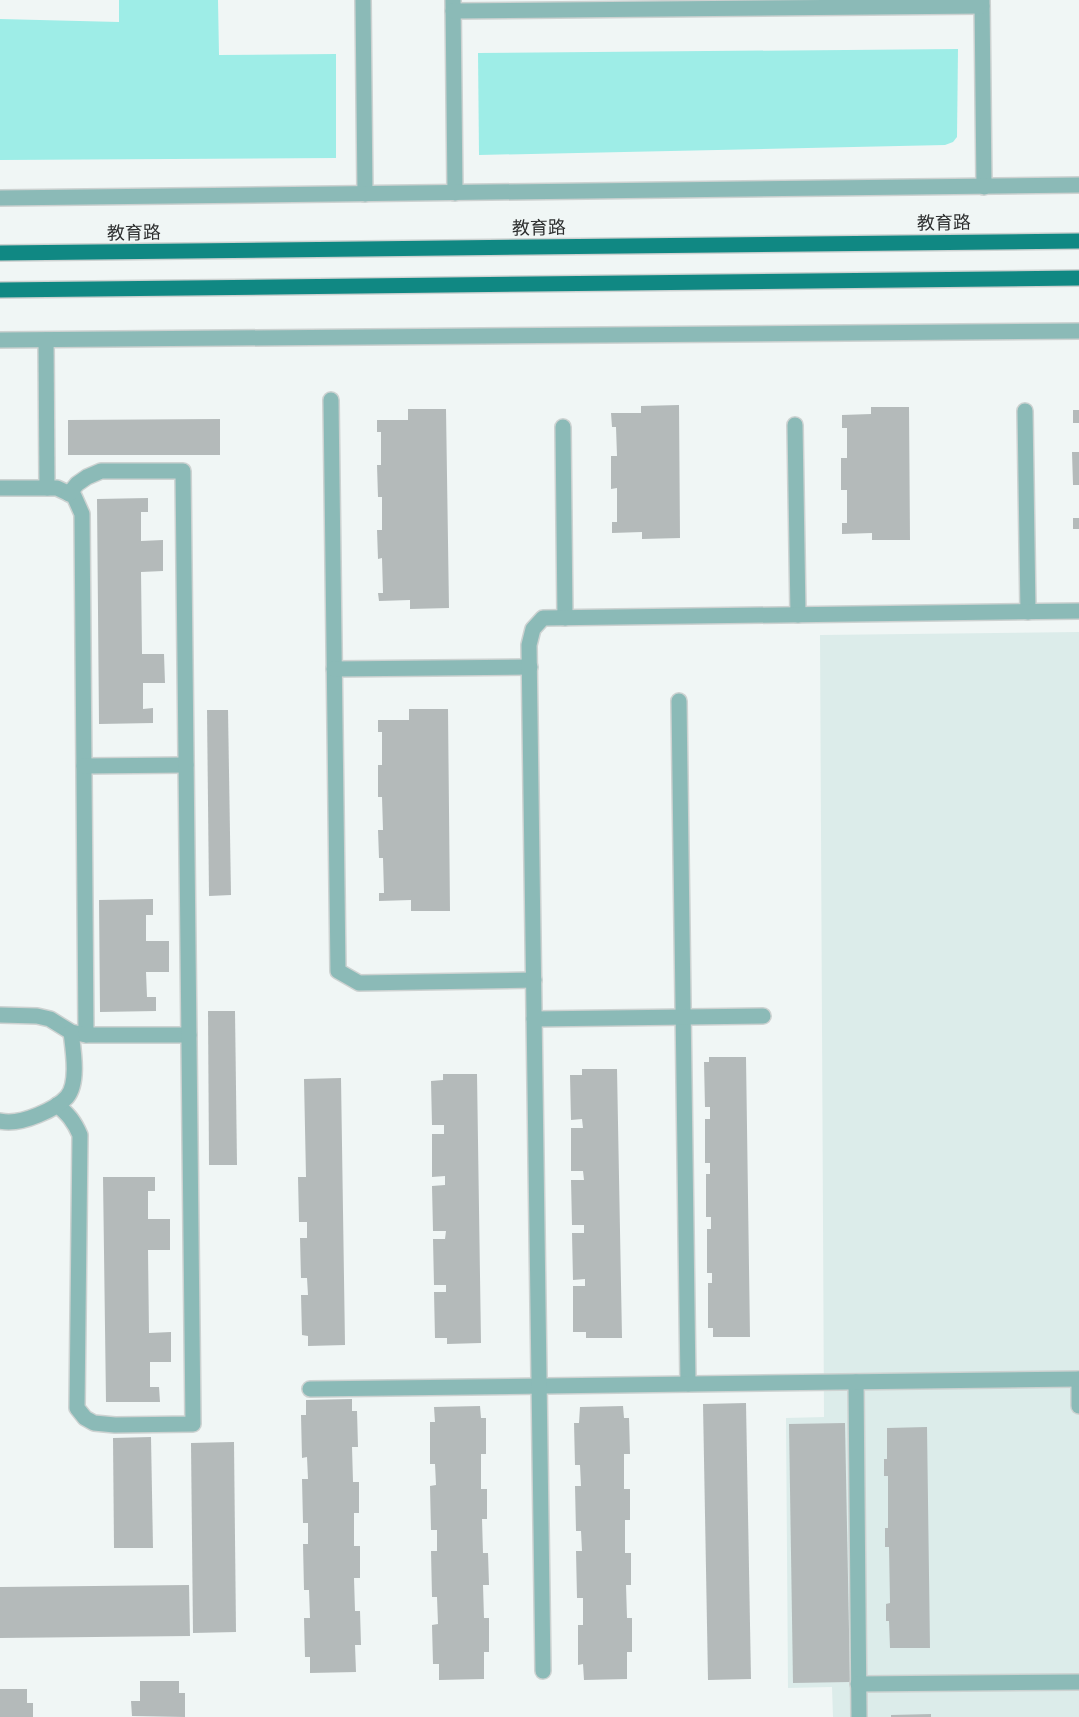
<svg xmlns="http://www.w3.org/2000/svg" width="1079" height="1717" font-family="'Golos Text','Noto Sans SC',sans-serif">
  <style>
    .built { fill: #dcecea }
    .green { fill: #9eede7 }
    .building { fill: #b4baba }
    .lines { fill: none; stroke-linecap: round; stroke-linejoin: round }
    .minor-casing { stroke: #cdd2d1; stroke-width: 18 }
    .major-casing { stroke: #cdd2d1; stroke-width: 18 }
    .minor { stroke: #8bbab7; stroke-width: 15 }
    .major { stroke: #108883; stroke-width: 15 }
    .labels { text-anchor: middle; stroke-width: 4; stroke-linejoin: round; paint-order: stroke }
    .street-label { font-size: 18px; fill: #2d2f2f; stroke: #f0f6f5 }
  </style>
  <rect width="100%" height="100%" fill="#f0f6f5"/>
  <polygon class="built" points="1079,632 1079,1717 833,1717 832,1687 788,1688 786,1418 824,1417 820,635"/>
  <g class="green">
    <polygon points="119,0 218,0 219,55 336,54 336,158 0,160 0,19 119,22"/>
    <polygon points="958,49 957,137 953,142 945,145 479,155 478,53"/>
  </g>
  <g class="building">
    <polygon points="679,405 680,538 642,539 642,532 612,533 612,522 617,522 617,488 611,489 611,456 617,456 616,427 612,427 611,413 641,413 641,406"/>
    <polygon points="871,407 909,407 910,540 872,540 872,533 842,534 842,523 847,523 847,490 841,490 841,458 847,458 847,428 842,428 842,415 871,414"/>
    <polygon points="408,409 446,409 449,608 410,609 410,600 379,601 378,593 383,593 382,558 378,559 377,530 382,530 382,497 378,497 377,465 381,465 381,432 377,432 377,420 408,420"/>
    <rect x="1073" y="410" width="6" height="13"/>
    <polygon points="220,419 220,455 68,455 68,420"/>
    <polygon points="1072,452 1079,452 1079,485 1073,485"/>
    <polygon points="148,498 148,512 141,512 141,541 163,540 163,571 141,572 142,654 164,654 165,683 143,683 143,709 153,708 153,723 99,724 97,499"/>
    <rect x="1073" y="518" width="6" height="11"/>
    <polygon points="409,709 448,709 450,911 411,911 411,900 379,901 379,893 384,893 383,858 379,858 378,830 383,830 382,797 378,797 378,765 382,765 382,732 378,732 378,720 409,720"/>
    <polygon points="207,710 228,710 231,895 209,896"/>
    <polygon points="153,899 153,915 146,915 146,941 169,941 169,972 146,972 147,997 156,997 156,1011 100,1012 99,900"/>
    <polygon points="208,1011 235,1011 237,1165 209,1165"/>
    <polygon points="709,1057 746,1057 750,1337 713,1337 713,1328 708,1328 708,1283 712,1283 712,1273 707,1273 707,1229 711,1229 711,1217 706,1217 706,1174 710,1174 710,1163 705,1163 705,1119 710,1119 710,1107 705,1107 704,1062 709,1062"/>
    <polygon points="582,1069 617,1069 622,1338 586,1338 586,1332 573,1332 573,1286 585,1286 585,1279 573,1280 572,1233 584,1233 584,1225 572,1225 571,1180 584,1180 583,1171 571,1171 571,1128 583,1128 582,1119 571,1120 570,1075 582,1075"/>
    <polygon points="443,1074 477,1074 481,1343 447,1344 447,1338 435,1338 434,1292 446,1292 446,1285 434,1285 433,1239 445,1239 446,1231 433,1231 432,1186 445,1185 445,1176 432,1177 432,1134 444,1134 444,1125 432,1125 431,1081 443,1080"/>
    <polygon points="341,1078 345,1345 308,1346 308,1336 302,1335 301,1295 308,1295 307,1278 301,1278 300,1238 307,1238 307,1222 299,1222 298,1177 306,1177 304,1079"/>
    <polygon points="103,1177 155,1177 155,1191 148,1191 148,1219 170,1219 170,1250 148,1250 149,1333 171,1332 171,1362 150,1362 150,1387 159,1387 160,1402 106,1402"/>
    <polygon points="352,1399 352,1411 357,1411 358,1447 352,1447 353,1482 359,1482 359,1513 354,1513 354,1546 360,1546 360,1578 354,1578 355,1611 360,1611 361,1645 355,1645 356,1672 310,1673 310,1657 305,1657 304,1618 310,1618 309,1590 304,1590 303,1544 308,1544 308,1523 303,1523 302,1479 308,1479 307,1457 302,1458 301,1415 306,1415 306,1400"/>
    <polygon points="746,1403 751,1679 708,1680 703,1404"/>
    <polygon points="480,1406 481,1418 486,1418 486,1454 481,1454 481,1489 487,1489 487,1519 482,1519 483,1553 488,1553 489,1585 483,1585 484,1618 489,1618 489,1652 484,1652 484,1679 439,1680 439,1664 433,1664 432,1625 438,1624 437,1597 432,1597 431,1551 437,1551 437,1530 431,1530 430,1486 436,1485 435,1464 430,1464 430,1422 435,1422 434,1407"/>
    <polygon points="623,1406 624,1418 629,1418 630,1454 624,1454 624,1489 630,1489 630,1520 625,1520 625,1553 631,1553 631,1585 626,1585 627,1618 632,1618 632,1652 627,1652 627,1679 584,1680 583,1664 578,1665 578,1625 583,1625 583,1598 577,1598 576,1551 582,1551 581,1531 576,1531 575,1486 581,1486 580,1465 575,1465 574,1423 579,1423 580,1407"/>
    <polygon points="845,1423 850,1682 793,1683 789,1424"/>
    <polygon points="927,1427 930,1648 890,1648 889,1621 886,1621 886,1604 890,1603 889,1547 885,1547 885,1528 888,1528 888,1476 884,1476 884,1459 887,1459 887,1428"/>
    <polygon points="151,1437 153,1548 114,1548 113,1438"/>
    <polygon points="234,1442 236,1632 193,1633 191,1443"/>
    <polygon points="189,1585 190,1636 0,1638 0,1587"/>
    <polygon points="140,1681 179,1681 179,1693 185,1693 185,1717 132,1716 131,1701 140,1701"/>
    <polygon points="0,1689 27,1689 27,1703 33,1703 33,1717 0,1717"/>
    <polygon points="931,1714 931,1717 891,1717 891,1715"/>
  </g>
  <g class="lines">
    <defs>
      <g id="minor">
        <polyline points="363,0 365,194"/>
        <polyline points="453,0 455,193"/>
        <polyline points="982,0 984,187"/>
        <polyline points="453,11 982,6"/>
        <polyline points="0,198 1079,185"/>
        <polyline points="0,340 1079,331"/>
        <polyline points="46,340 47,488"/>
        <polyline points="331,400 338,971 359,983 534,980"/>
        <polyline points="1025,411 1028,612"/>
        <polyline points="795,425 798,615"/>
        <polyline points="563,427 565,618"/>
        <polyline points="0,488 57,488 74,496 82,514 86,1035"/>
        <polyline points="334,669 530,667"/>
        <polyline points="679,701 688,1384"/>
        <polyline points="84,766 186,765"/>
        <polyline points="0,1015 37,1016 50,1019 71,1032 86,1035 189,1035"/>
        <polyline points="534,1019 763,1016"/>
        <path d="M57 1105C68 1114 74 1121 80 1135L77 1408 85 1418 94 1423 115 1425 193 1424 183 471H101L87 477 77 484 69 494"/>
        <path d="M0 1121C13 1124 26 1120 38 1115 48 1111 60 1105 67 1097 79 1083 73 1049 71 1032"/>
        <polyline points="1079,1379 1079,1406"/>
        <polyline points="856,1382 859,1717"/>
        <polyline points="310,1389 1079,1379"/>
        <polyline points="543,1671 529,645 533,629 543,618 1079,611"/>
        <polyline points="858,1684 1079,1682"/>
      </g>
      <g id="major">
        <polyline points="0,253 1079,241"/>
        <polyline points="0,290 1079,278"/>
      </g>
    </defs>
    <use href="#minor" class="minor-casing"/>
    <use href="#major" class="major-casing"/>
    <use href="#minor" class="minor"/>
    <use href="#major" class="major"/>
  </g>
  <g class="labels">
    <g class="street-label">
      <text transform="translate(944 223) rotate(-1)" y="6">教育路</text>
      <text transform="translate(539 228) rotate(-1)" y="6">教育路</text>
      <text transform="translate(134 233) rotate(-1)" y="6">教育路</text>
    </g>
  </g>
</svg>
